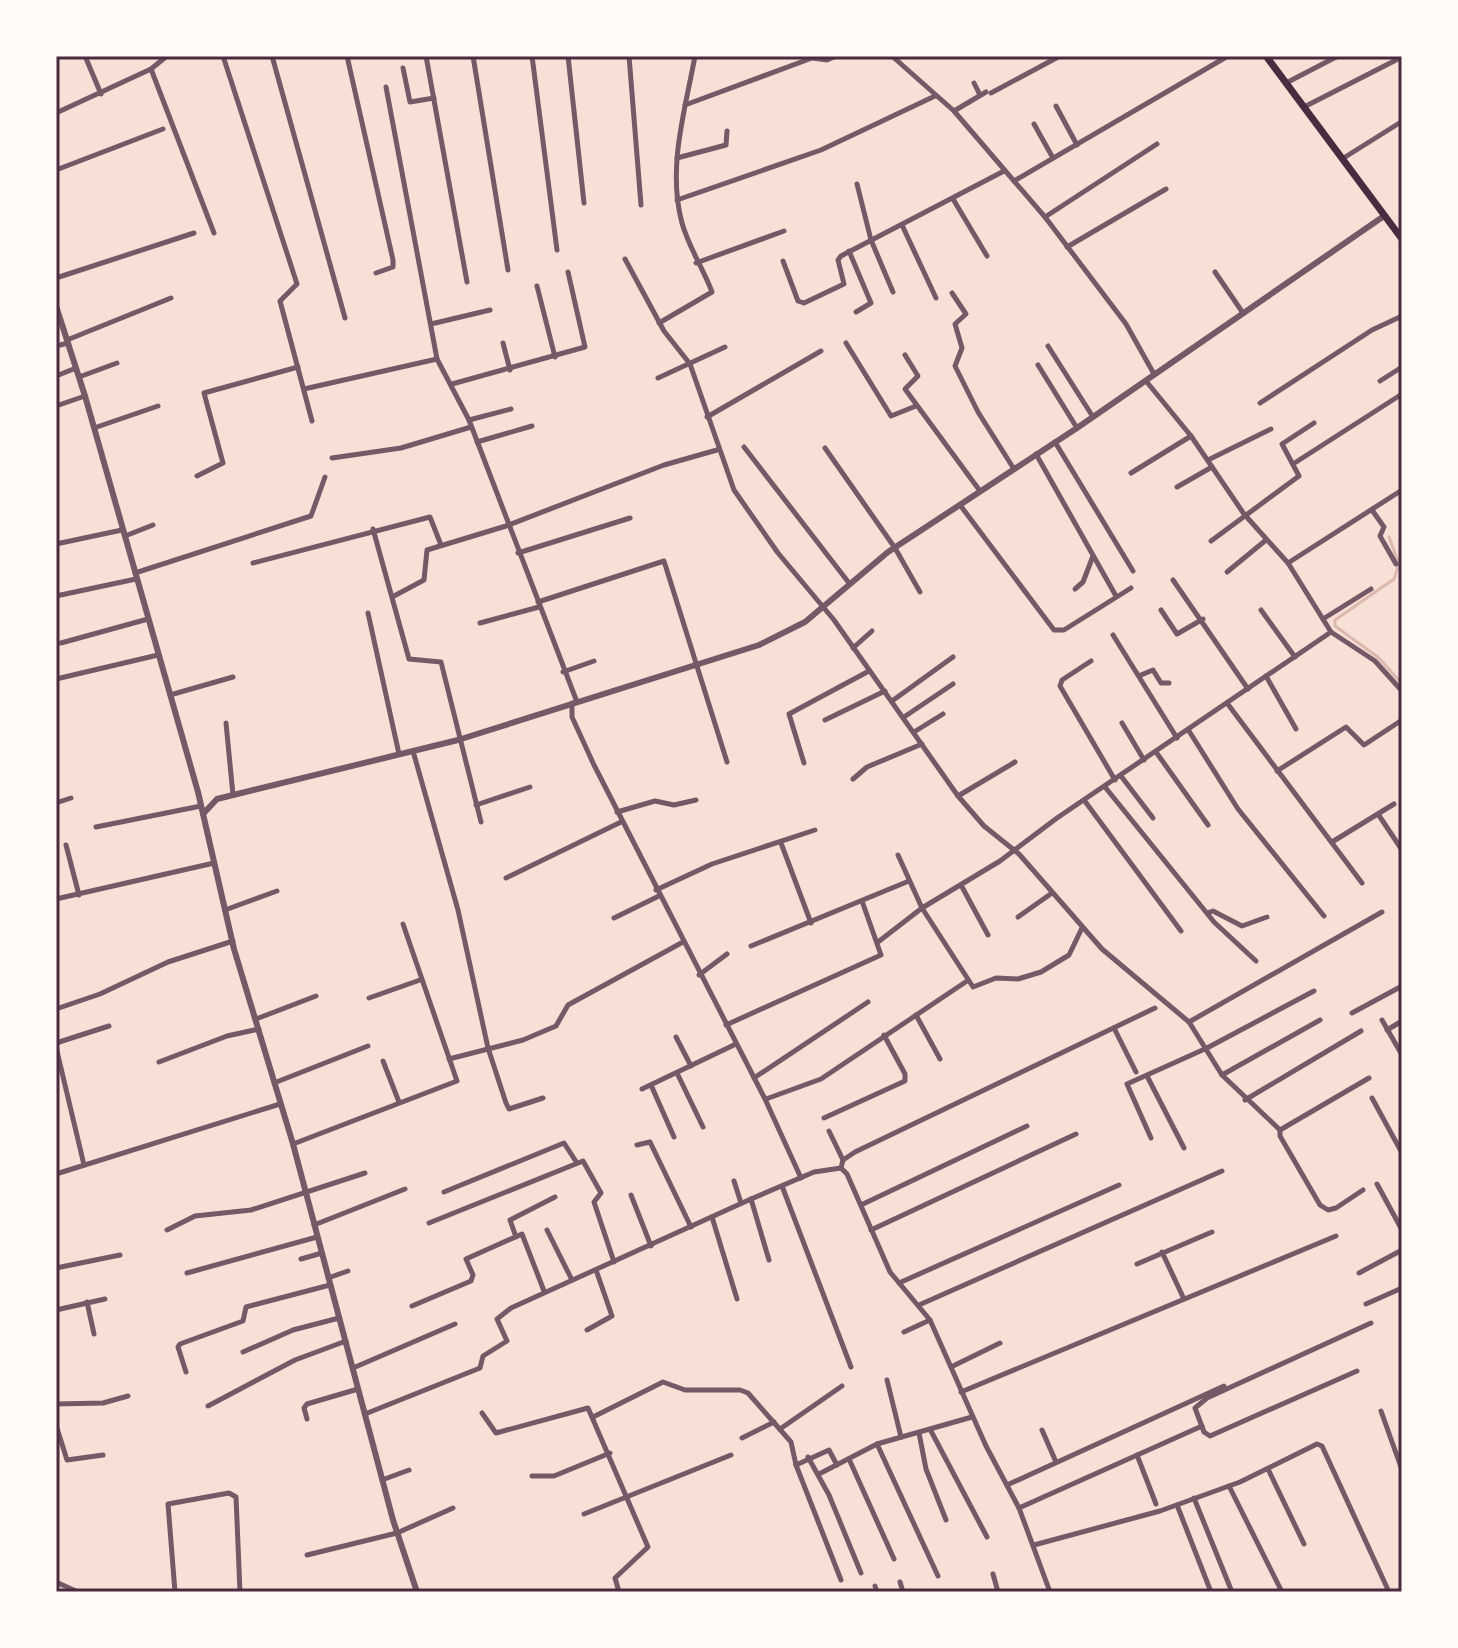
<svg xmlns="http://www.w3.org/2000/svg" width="1458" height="1648" font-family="Signika,sans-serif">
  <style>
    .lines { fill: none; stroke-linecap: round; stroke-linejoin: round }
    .stream { stroke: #dcb8b0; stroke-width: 3 }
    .minor { stroke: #755966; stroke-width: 5 }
    .tertiary { stroke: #755966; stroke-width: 6 }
    .secondary { stroke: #4a2c40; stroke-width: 7 }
    .neatline { fill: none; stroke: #4a2c40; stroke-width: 3 }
  </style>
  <rect width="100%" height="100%" fill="#f7e1d7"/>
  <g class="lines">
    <polyline class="stream" points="1389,537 1399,564 1394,579 1335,620 1335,626 1379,658 1402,684"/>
    <g class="minor">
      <polyline points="85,56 101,94"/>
      <polyline points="223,56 297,284 280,301 312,421"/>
      <polyline points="272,56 345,318"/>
      <polyline points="347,56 393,260 393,267 376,273"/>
      <polyline points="426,56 467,282"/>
      <polyline points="473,56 508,270"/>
      <polyline points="532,56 557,250"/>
      <polyline points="568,56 584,203"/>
      <polyline points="629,56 641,205"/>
      <polyline points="892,56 954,111 1045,217 1126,324 1154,374"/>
      <polyline points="403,68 410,102 434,98"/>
      <polyline points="151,69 214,233"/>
      <polyline points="974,83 980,95"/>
      <polyline points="1286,83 1338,56"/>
      <polyline points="386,87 437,359 469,420 577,702"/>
      <polyline points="991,93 1060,56"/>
      <polyline points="685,105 812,58 827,60 836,56"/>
      <polyline points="1056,106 1077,145"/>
      <polyline points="1304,107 1402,57"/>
      <polyline points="954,111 986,92"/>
      <polyline points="56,113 151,69 167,56"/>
      <polyline points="1034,124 1053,158"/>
      <polyline points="677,158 726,145 727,131"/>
      <polyline points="1342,159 1401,122"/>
      <polyline points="56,170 163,129"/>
      <polyline points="1014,181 1228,56"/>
      <polyline points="857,184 871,240 893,292"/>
      <polyline points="953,199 987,256"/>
      <polyline points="677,200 821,150 935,96"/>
      <polyline points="1045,217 1157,144"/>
      <polyline points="902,225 936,298"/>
      <polyline points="1067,247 1166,189"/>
      <polyline points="849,251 871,303 856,312"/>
      <polyline points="625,259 664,331 690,364 734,490 778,553 834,620 958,796 984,826 1019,854 1102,949 1189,1022 1222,1075 1280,1130"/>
      <polyline points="783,261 798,301 804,303 844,284 838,260 841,256 1004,171"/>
      <polyline points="696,263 784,231"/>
      <polyline points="1215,272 1243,313"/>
      <polyline points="56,278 194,233"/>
      <polyline points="537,286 555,357"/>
      <polyline points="952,293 966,314 955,324 962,348 955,366 978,412 1014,469"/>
      <path d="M659 323 712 292C703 268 689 248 682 223 667 168 685 111 695 56"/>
      <polyline points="431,324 490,310"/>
      <polyline points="67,340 171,298"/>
      <polyline points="503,343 510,370"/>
      <polyline points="846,343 891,416 916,406"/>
      <polyline points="56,346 68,343"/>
      <polyline points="1048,346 1093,417"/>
      <polyline points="905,355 918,376 905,389 980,491"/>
      <polyline points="1038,365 1077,428"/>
      <polyline points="56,376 76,368"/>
      <polyline points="79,377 117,363"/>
      <polyline points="658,378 725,347"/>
      <polyline points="1146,381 1191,436 1244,514 1288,563 1331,632 1375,661 1402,691"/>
      <polyline points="1380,381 1402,367"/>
      <polyline points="452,384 585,347 568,272"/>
      <polyline points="304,389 437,359"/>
      <polyline points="1260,403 1372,330 1402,316"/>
      <polyline points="56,406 85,396"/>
      <polyline points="707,417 821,351"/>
      <polyline points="469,420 511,409"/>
      <polyline points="94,428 158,406"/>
      <polyline points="477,442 532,426"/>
      <polyline points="1055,442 1133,571"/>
      <polyline points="744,447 849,583"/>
      <polyline points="825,448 895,548 920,592"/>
      <polyline points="1036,454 1116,596"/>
      <polyline points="332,458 401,448 471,427"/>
      <polyline points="1208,460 1271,429"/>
      <polyline points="1293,464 1402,394"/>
      <polyline points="1131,473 1191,436"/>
      <polyline points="197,476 223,463 204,393 298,367"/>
      <polyline points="1177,487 1212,467"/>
      <polyline points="960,505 1054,630 1064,630 1131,588"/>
      <polyline points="1372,510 1384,527 1380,536 1396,564"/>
      <polyline points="373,529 409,659 441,662 481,822"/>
      <polyline points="125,536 153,525"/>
      <polyline points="1211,541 1299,476 1282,444 1314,423"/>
      <polyline points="56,544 122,530"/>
      <polyline points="518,553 630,518"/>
      <polyline points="253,563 430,517 441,545"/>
      <polyline points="1288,563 1402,490"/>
      <polyline points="1227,572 1266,540"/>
      <polyline points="135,573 311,516 325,477"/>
      <polyline points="1173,580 1248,689"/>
      <polyline points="1075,589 1083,582 1093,556"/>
      <polyline points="56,596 136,579"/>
      <polyline points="394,596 424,580 427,550 506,526 664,465 717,450"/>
      <polyline points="538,602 664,561 727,762"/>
      <polyline points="1161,610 1177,634 1203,619"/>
      <polyline points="1261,610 1295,657"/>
      <polyline points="368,613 399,754"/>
      <polyline points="1323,619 1371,589"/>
      <polyline points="480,623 539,607"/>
      <polyline points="1113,635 1177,738"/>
      <polyline points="61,643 148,619"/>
      <polyline points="853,648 872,631"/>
      <polyline points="1091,661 1062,680 1060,686 1115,780"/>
      <polyline points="563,672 594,661"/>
      <polyline points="1141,675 1153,670 1161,683 1169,683"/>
      <polyline points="1266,676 1296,729"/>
      <polyline points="56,679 158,655"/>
      <polyline points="170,695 233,677"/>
      <polyline points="892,701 953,657"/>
      <polyline points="572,703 572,717 594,765 765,1099 801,1178"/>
      <polyline points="1227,703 1362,883"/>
      <polyline points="904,717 953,684"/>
      <polyline points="825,720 885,691"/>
      <polyline points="226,723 233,795"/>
      <polyline points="1122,723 1144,760"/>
      <polyline points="1189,731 1238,809 1324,916"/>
      <polyline points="914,732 943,714"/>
      <polyline points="413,751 458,910 488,1048 506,1103 509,1109 543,1098"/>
      <polyline points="1156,752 1208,825"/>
      <polyline points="804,763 789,714 869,671"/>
      <polyline points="1277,771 1346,727 1364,745 1402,720"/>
      <polyline points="1121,776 1153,818"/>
      <polyline points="853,779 867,767 922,744"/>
      <polyline points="1105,787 1214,922 1256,961"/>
      <polyline points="958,796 1015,762"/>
      <polyline points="1084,800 1181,931"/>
      <polyline points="56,803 71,798"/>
      <polyline points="476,805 530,787"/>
      <polyline points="617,812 655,801 674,805 696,800"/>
      <polyline points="1378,814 1402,850"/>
      <polyline points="96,827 201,806"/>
      <polyline points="1332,842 1394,804"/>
      <polyline points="781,843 811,923"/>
      <polyline points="66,845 79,895"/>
      <polyline points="898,855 922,908 973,987 996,978 1018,979 1041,972 1069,955 1082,928"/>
      <polyline points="506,878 621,822"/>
      <polyline points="961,885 988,935"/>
      <polyline points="656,890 712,864 815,830"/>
      <polyline points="56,899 214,863"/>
      <polyline points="225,910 277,891"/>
      <polyline points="1207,913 1213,911 1242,926 1267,917"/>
      <polyline points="1018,917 1052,893"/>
      <polyline points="614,918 659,896"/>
      <polyline points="878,942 922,908 1000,861 1057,818 1331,632"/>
      <polyline points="751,946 909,881"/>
      <polyline points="699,975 727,954"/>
      <polyline points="369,998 420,980"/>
      <polyline points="56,1009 100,994 168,962 233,941"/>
      <polyline points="1352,1013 1402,986"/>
      <polyline points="916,1015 940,1059"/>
      <polyline points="256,1019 316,996"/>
      <polyline points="1382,1020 1402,1055"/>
      <polyline points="1189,1022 1382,912"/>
      <polyline points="726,1025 881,955 862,901"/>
      <polyline points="1114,1028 1136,1072"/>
      <polyline points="1387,1030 1402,1021"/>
      <polyline points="676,1037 691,1066"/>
      <polyline points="56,1043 109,1026"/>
      <polyline points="56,1047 84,1165"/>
      <polyline points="449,1059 523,1040 556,1026 568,1005 683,942"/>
      <polyline points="383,1061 399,1102"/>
      <polyline points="159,1062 227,1036 259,1029"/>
      <polyline points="677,1073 703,1127"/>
      <polyline points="1222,1075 1320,1020"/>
      <polyline points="1147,1076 1184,1148"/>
      <polyline points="754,1078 868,1002"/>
      <polyline points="274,1083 368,1046"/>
      <polyline points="651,1085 674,1137"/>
      <polyline points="642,1089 736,1044"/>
      <polyline points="1372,1098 1402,1153"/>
      <polyline points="766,1099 821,1079 967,981"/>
      <polyline points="1245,1100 1361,1031"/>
      <polyline points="824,1118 905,1081 905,1074 884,1035"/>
      <polyline points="1280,1130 1280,1136 1320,1205 1328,1210 1336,1208 1363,1190"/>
      <polyline points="1280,1130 1369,1078"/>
      <polyline points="829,1131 843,1160"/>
      <polyline points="1151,1138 1127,1084 1207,1048 1314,991"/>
      <polyline points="293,1144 457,1081 403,924"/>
      <polyline points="637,1145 650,1142 691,1227"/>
      <polyline points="841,1168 843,1160 855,1152 1155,1008"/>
      <polyline points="56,1174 280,1104"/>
      <polyline points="734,1181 741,1203"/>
      <polyline points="1377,1184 1402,1230"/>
      <polyline points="782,1186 851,1367"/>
      <polyline points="444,1192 564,1143 577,1163"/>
      <polyline points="631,1195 651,1246"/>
      <polyline points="751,1199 769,1260"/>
      <polyline points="861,1205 1027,1126"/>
      <polyline points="712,1217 737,1299"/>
      <polyline points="429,1223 583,1161 601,1193 594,1202 614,1262"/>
      <polyline points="314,1225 405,1189"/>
      <polyline points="167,1230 195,1216 251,1210 365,1173"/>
      <polyline points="547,1230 572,1280"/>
      <polyline points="871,1230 1076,1134"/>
      <polyline points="516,1237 510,1220 555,1197"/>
      <polyline points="1162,1252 1183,1297"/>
      <polyline points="301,1259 322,1253"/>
      <polyline points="1137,1264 1212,1232"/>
      <polyline points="56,1268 120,1255"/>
      <polyline points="187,1273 317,1237"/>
      <polyline points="1359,1273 1402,1250"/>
      <polyline points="328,1278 348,1271"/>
      <polyline points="899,1283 1119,1185"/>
      <polyline points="87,1302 94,1334"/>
      <polyline points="1366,1304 1402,1288"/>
      <polyline points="919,1305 1222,1171"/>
      <polyline points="412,1306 471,1281 473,1275 466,1259 522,1234 544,1291"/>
      <polyline points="56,1310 105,1299"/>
      <polyline points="587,1330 612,1316 596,1270"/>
      <polyline points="904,1332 930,1320"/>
      <polyline points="243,1352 293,1330 339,1318"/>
      <polyline points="951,1367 1000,1343"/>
      <polyline points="353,1368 455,1324"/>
      <polyline points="1357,1371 1210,1436 1204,1432 1195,1408 1207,1398 1371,1323"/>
      <polyline points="186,1372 178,1347 180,1344 243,1321 246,1307 330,1285"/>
      <polyline points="887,1380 901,1437"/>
      <polyline points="961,1392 1336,1236"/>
      <polyline points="56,1404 103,1403 128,1396"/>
      <polyline points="208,1406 295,1360 346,1341"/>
      <polyline points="1381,1411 1402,1470"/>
      <polyline points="482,1413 496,1433 588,1408 648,1547 615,1578 619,1592"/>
      <polyline points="365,1414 480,1368 483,1356 507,1341 497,1319 511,1308 751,1199 814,1172 841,1168 847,1174 890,1272 930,1320 986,1446 1019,1508 1050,1592"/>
      <polyline points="593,1417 663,1382 685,1390 740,1390 748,1393 791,1442 796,1465 841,1580"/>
      <polyline points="307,1419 304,1408 307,1404 358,1389"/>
      <polyline points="56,1425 67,1460 103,1455"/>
      <polyline points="780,1429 842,1386"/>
      <polyline points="1042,1430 1056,1462"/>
      <polyline points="931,1431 987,1537"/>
      <polyline points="919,1433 926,1469 946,1520"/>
      <polyline points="742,1438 774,1422"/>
      <polyline points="877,1444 938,1576"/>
      <polyline points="1137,1455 1156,1504"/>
      <polyline points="808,1457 829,1495 861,1573"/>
      <polyline points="849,1459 894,1559"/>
      <polyline points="796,1465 829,1450 837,1465"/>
      <polyline points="1268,1469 1304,1544"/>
      <polyline points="819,1474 877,1444 972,1417"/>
      <polyline points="532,1476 554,1476 610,1453"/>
      <polyline points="382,1480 409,1470"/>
      <polyline points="1007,1485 1224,1386"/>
      <polyline points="1229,1486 1282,1592"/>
      <polyline points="1194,1498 1232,1592"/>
      <polyline points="1177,1505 1211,1592"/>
      <polyline points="1019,1508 1202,1426"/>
      <polyline points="584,1514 731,1455"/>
      <polyline points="1034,1545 1160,1511 1240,1482 1317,1444 1322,1446 1389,1592"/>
      <polyline points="307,1555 397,1533 453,1508"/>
      <polyline points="993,1574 998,1592"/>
      <polyline points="56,1582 78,1592"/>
      <polyline points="900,1582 903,1592"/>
      <polyline points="875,1586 877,1592"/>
      <polyline points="175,1592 168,1504 229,1493 236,1497 240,1592"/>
    </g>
    <g class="tertiary">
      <polyline points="56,306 85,396 198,792 234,949 293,1144 393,1520 417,1592"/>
      <polyline points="203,814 217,799 458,740 759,645 805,622 888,552 1077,428 1384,216"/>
    </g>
    <polyline class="secondary" points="1266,56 1402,239"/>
  </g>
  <rect width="1458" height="1648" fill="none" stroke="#fffaf5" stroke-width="116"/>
  <rect x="58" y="58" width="1342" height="1532" class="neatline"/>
</svg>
